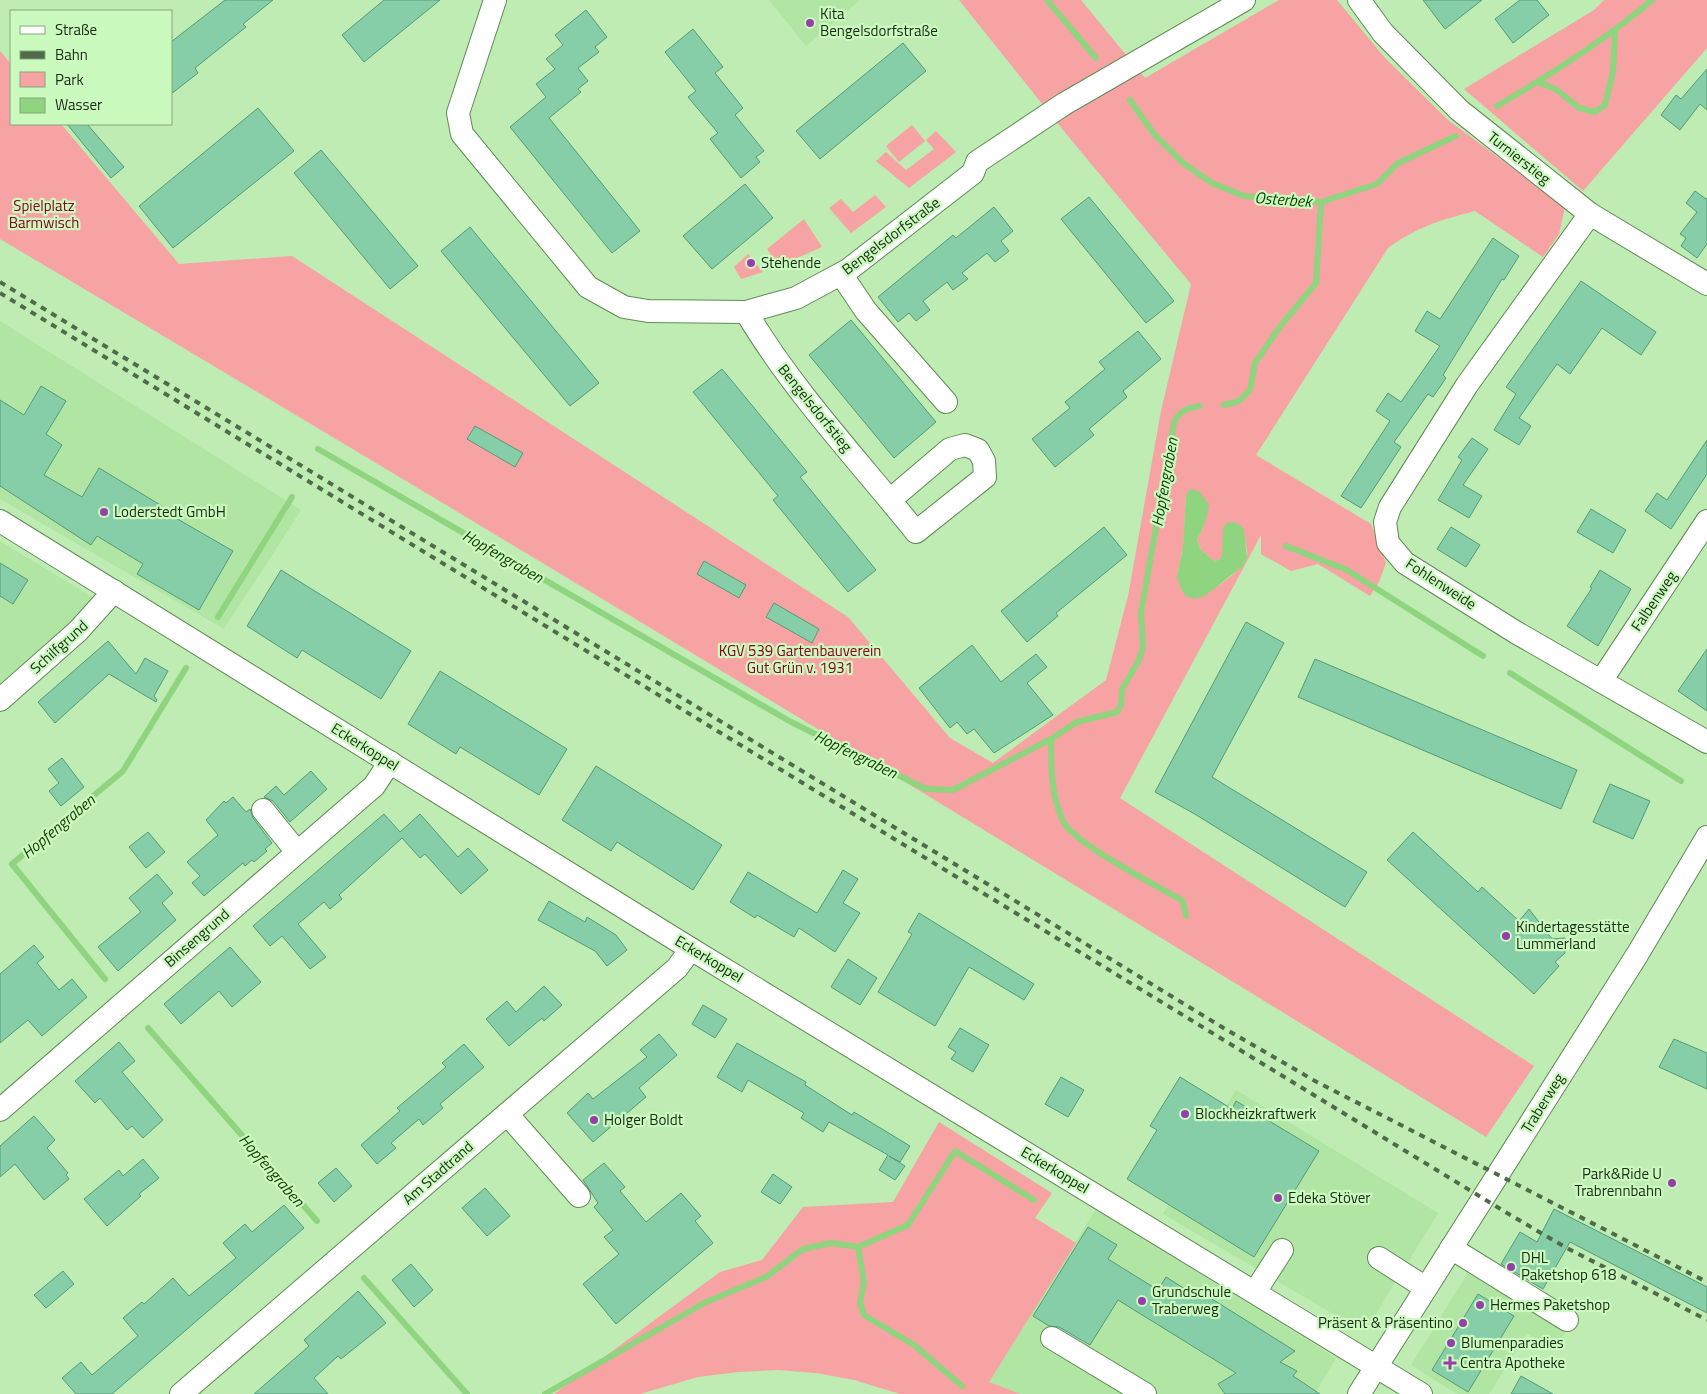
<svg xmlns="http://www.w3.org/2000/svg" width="1707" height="1394" font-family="'Titillium Web',sans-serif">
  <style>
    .built { fill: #b1e5a4 }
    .green { fill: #f7a3a3; fill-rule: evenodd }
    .water { fill: #8fd47e }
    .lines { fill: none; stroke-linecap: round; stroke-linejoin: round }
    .stream { stroke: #8fd47e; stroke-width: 6 }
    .building { fill: #86cea7; stroke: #549b76 }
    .minor-casing { stroke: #608b56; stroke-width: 24 }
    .minor { stroke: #fff; stroke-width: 22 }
    .rail { stroke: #4f6b49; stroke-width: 4; stroke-dasharray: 6 6; stroke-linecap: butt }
    .poi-dot { fill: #963fab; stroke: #cbfabf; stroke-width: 2 }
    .labels { text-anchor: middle; stroke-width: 4.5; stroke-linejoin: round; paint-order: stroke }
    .poi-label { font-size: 15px; fill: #192b15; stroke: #cbfabf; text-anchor: start }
    .street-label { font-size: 15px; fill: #192b15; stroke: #cbfabf }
    .park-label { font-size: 15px; fill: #8e0022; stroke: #cbfabf }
    .water-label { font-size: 16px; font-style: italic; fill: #103e02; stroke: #cbfabf }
  </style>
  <rect width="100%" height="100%" fill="#beecb2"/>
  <g class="built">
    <polygon points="769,0 860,0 806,46"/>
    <polygon points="0,321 301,510 224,629 0,499"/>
    <polygon points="0,541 100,602 0,685"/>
    <polygon points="1236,1090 1438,1213 1368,1327 1359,1329 1163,1214"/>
    <polygon points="1096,1209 1336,1358 1315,1394 1021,1394 989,1382"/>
    <polygon points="1471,1268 1568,1328 1554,1350 1527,1333 1489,1394 1457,1394 1411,1365"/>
  </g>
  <g class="green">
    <path d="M959 0H1081L1145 78 1279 0H1337L1385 58 1448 120 1565 207 1559 234 1543 257 1475 211C1440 220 1417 227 1388 248L1256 455 1371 524 1386 563 1379 582 1370 596 1318 564 1291 571 1261 554V535L1120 798 1534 1066 1486 1137C993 834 498 534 0 239V51L11 64V124H61L179 264 292 256 848 617 950 738 993 763 1106 680 1128 596 1161 411 1191 284 1063 130ZM1186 495 1205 523 1197 540 1201 550 1215 562 1223 556V546L1244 529C1244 538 1248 549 1247 557 1246 569 1206 595 1195 599L1177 576 1183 547Z"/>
    <polygon points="1604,0 1707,0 1707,48 1583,191 1464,89 1594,10"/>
    <polygon points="912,125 925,141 899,162 886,146"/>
    <polygon points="936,131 956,152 909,188 876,161 886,152 906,170 934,149 926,140"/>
    <polygon points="875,195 886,207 851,233 829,208 841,199 853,212"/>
    <polygon points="804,219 822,247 779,266 767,249"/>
    <polygon points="748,254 763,272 741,279 734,267"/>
    <polygon points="939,1122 1052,1193 1035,1218 1076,1243 989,1382 1021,1394 900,1394 854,1380 816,1373 778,1370 738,1372 698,1377 640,1394 554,1394 720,1272 762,1260 803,1207 893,1202"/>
  </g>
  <polygon class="water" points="1190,489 1199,491 1209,505 1205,523 1197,540 1201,550 1215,562 1222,557 1223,527 1229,522 1237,523 1244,529 1247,558 1243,566 1206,595 1195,599 1186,596 1181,589 1177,576 1183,547 1186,495"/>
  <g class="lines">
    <g class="stream">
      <polyline points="1047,0 1096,58"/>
      <polyline points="1539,82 1557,90 1579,108 1595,112 1605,105 1613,72 1615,32"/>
      <polyline points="1130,100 1154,134 1183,163 1212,183 1244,196 1321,202 1377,184 1398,163 1456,136"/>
      <path d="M1497 106C1552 74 1604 41 1652 0"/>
      <polyline points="1224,405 1239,401 1250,390 1255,363 1279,328 1316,283 1321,202"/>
      <path d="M318 449 791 722 926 789 953 790 1051 739 1077 722 1117 712 1121 705 1122 689 1138 662 1143 648 1141 613 1174 423C1179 411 1187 408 1200 406"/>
      <polyline points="1286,546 1347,570 1483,656"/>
      <polyline points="218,617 292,497"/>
      <polyline points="1510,673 1681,781"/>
      <path d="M1051 739C1051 768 1051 795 1063 821 1074 844 1158 886 1183 901L1186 916"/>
      <polyline points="105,979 12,864 123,771 186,668"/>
      <polyline points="148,1028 317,1221"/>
      <polyline points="858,1247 864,1282 860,1303 864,1315 914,1345 962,1386"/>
      <polyline points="364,1278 467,1394"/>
      <polyline points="545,1394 704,1303 766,1277 803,1249 831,1243 858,1247 908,1225 955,1151 1034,1200"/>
    </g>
  </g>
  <g class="building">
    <polygon points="225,0 273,0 243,24 246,27 195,68 198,73 171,94 171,42"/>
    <polygon points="384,0 440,0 364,62 342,35"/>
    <polygon points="1423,0 1482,0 1445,29"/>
    <polygon points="1520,0 1537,0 1549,15 1513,43 1495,19"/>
    <polygon points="586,10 607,37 595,47 599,52 578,68 588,81 578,89 581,92 549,118 640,231 612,253 510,127 546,97 536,84 555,69 546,59 563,45 555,35"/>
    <polygon points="693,29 723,67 715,73 743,108 735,115 764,151 756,157 760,162 741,178 710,139 718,133 688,97 696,91 665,52"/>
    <polygon points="903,43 926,71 820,159 796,131"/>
    <polygon points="1707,69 1707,110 1700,104 1680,130 1661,115 1676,95 1681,99"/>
    <polygon points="258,108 294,151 173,248 139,206"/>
    <polygon points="67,124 87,124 124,167 111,178"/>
    <polygon points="321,150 418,266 390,289 294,173"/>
    <polygon points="745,184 773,218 712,269 683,236"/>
    <polygon points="1695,191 1706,199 1707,198 1707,244 1697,258 1681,246 1686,238 1680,234 1697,212 1686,203"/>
    <polygon points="1089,197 1174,301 1146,323 1061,219"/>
    <polygon points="994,207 1013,231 1001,241 1009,251 995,262 987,253 962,273 968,279 953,290 947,282 923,301 930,310 916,321 909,313 898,322 878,297 953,235 956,238"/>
    <polygon points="470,227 599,383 570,406 441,251"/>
    <polygon points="1493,238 1519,256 1504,280 1502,279 1443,375 1446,378 1433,397 1428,394 1394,442 1401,447 1361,508 1341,496 1390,421 1376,411 1388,393 1401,402 1440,346 1415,331 1427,311 1440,319"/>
    <polygon points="1581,281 1656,332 1641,355 1602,328 1570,374 1557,364 1519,418 1531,426 1519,445 1494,430 1516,394 1506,387"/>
    <polygon points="851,320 936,422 894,458 809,355"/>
    <polygon points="1138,331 1161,359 1123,391 1127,397 1089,429 1094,435 1055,467 1032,439 1070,408 1065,402 1105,369 1099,362"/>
    <polygon points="722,369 807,472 800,477 876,570 848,592 773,500 778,496 693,392"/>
    <polygon points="41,386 66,401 46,434 62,445 44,475 82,497 99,468 162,506 160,509 233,551 199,610 137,574 143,564 97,536 91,545 0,486 0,400 24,415"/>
    <polygon points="475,426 523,453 515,467 467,439"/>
    <polygon points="1472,438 1488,449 1463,485 1482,496 1469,518 1438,500 1462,460 1458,457"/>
    <polygon points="1707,440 1707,474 1671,529 1645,511 1657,493 1667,500"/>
    <polygon points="1591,509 1626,530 1613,553 1577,532"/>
    <polygon points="1104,527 1127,555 1056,613 1058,616 1027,642 1001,611"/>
    <polygon points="1451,527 1480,545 1466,567 1437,549"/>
    <polygon points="704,561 746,585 739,598 697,574"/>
    <polygon points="0,563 28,580 13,604 0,596"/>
    <polygon points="281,570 411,651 381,699 302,650 297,658 247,626"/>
    <polygon points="1600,570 1631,589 1598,646 1567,626 1592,588 1590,587"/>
    <polygon points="774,603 819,629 812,643 766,617"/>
    <polygon points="1246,622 1284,643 1212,777 1367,872 1345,907 1193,813 1155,792"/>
    <polygon points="108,641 136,674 145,658 168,671 154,696 157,700 156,702 109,674 55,723 38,702"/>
    <polygon points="972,645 1001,682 1036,654 1047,667 1027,683 1053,715 994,753 974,729 967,734 957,722 950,728 919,688"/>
    <polygon points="1707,649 1707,711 1678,691"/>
    <polygon points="1315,659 1577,770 1561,809 1298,697"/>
    <polygon points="440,671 567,749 539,795 460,747 456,754 408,724"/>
    <polygon points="62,758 84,787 61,806 49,791 59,783 48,769"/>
    <polygon points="596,766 722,845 693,890 617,842 611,851 562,820"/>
    <polygon points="311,771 327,789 290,822 273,801 264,797 276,786 284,795"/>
    <polygon points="1610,784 1650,801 1633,839 1593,822"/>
    <polygon points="233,797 246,812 250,809 253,818 272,843 265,849 267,851 254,862 252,860 245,866 243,863 204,896 192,883 200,876 187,862 218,835 206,820 224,801 226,803"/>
    <polygon points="384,814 400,832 420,814 458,857 468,848 488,870 461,894 425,854 420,858 402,838 339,895 342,899 330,909 324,902 298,924 326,957 310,969 282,936 270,946 253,926"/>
    <polygon points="148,832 165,852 146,868 129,847"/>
    <polygon points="1413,832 1478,892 1482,887 1519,921 1529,909 1552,939 1565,938 1565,953 1555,962 1559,966 1534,994 1387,860"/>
    <polygon points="843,870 858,879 843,903 860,913 835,952 799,928 794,937 757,915 755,918 730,902 748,872 817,913"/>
    <polygon points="157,874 173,893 162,903 176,920 118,971 98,947 141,912 129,898"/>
    <polygon points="549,901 585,922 587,917 616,935 627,950 607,966 595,951 538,920"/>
    <polygon points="919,913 1034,984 1024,1000 969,967 935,1026 878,992 912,934 908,932"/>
    <polygon points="34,945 44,957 37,963 59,990 72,979 87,997 42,1036 28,1020 0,1043 0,974"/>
    <polygon points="230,947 261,982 232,1007 219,991 181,1024 164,1004"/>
    <polygon points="848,959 877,978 860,1005 831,987"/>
    <polygon points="544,986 562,1005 544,1021 542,1018 509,1046 486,1019 507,1001 516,1012"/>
    <polygon points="703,1005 727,1019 715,1038 692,1024"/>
    <polygon points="960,1028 989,1045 973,1072 951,1059 956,1052 948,1047"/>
    <polygon points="659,1034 677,1055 639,1088 646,1097 593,1142 567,1113 588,1093 593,1099 647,1057 640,1050"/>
    <polygon points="1674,1039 1707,1053 1707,1089 1659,1067"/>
    <polygon points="119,1042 135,1061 122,1072 163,1120 143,1138 132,1126 127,1130 100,1098 95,1103 75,1081"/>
    <polygon points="737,1043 806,1082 805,1085 852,1115 854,1112 910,1146 900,1162 889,1156 905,1166 895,1180 879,1170 888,1155 829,1122 823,1132 801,1118 804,1113 748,1080 742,1092 717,1077"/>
    <polygon points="464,1044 484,1067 440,1104 443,1108 423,1125 419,1119 391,1143 396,1148 377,1164 361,1145 400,1111 397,1108 446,1067 442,1063"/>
    <polygon points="1061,1077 1084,1090 1068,1117 1045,1104"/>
    <polygon points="1180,1077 1232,1109 1236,1101 1319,1151 1254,1257 1127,1179 1157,1130 1150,1126"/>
    <polygon points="34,1116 55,1140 47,1148 68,1173 66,1175 69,1179 44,1200 15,1164 0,1177 0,1146"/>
    <polygon points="143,1159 159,1178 139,1194 141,1196 107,1226 84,1199 119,1170 123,1176"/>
    <polygon points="604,1163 625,1187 620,1191 646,1222 681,1193 701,1216 695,1221 713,1243 616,1324 583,1284 619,1254 604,1237 613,1230 594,1207 598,1203 583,1180"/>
    <polygon points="336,1168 352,1186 334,1202 318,1183"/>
    <polygon points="773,1174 792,1187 780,1204 761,1192"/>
    <polygon points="485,1188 510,1216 487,1236 462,1208"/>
    <polygon points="284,1205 304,1228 112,1394 76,1394 62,1378 81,1362 92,1375 138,1336 123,1318 142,1302 144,1304 173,1278 189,1296 236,1258 223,1243 245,1224 252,1232"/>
    <polygon points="1554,1209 1707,1287 1707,1313 1570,1242 1543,1289 1501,1264 1520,1232 1537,1242"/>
    <polygon points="1088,1227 1117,1245 1108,1259 1158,1290 1166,1277 1201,1299 1204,1294 1295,1351 1280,1362 1297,1371 1293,1376 1320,1394 1225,1394 1218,1384 1236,1373 1118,1300 1090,1345 1059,1327 1049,1326 1033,1316"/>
    <polygon points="411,1264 433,1290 414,1307 392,1280"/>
    <polygon points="63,1271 74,1284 46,1308 34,1295"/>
    <polygon points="358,1291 386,1323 341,1359 338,1356 314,1378 328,1394 254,1394 309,1346 304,1340"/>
    <polygon points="1478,1294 1514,1316 1468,1392 1432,1370"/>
    <polygon points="1521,1376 1553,1394 1511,1394"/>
  </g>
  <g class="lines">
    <defs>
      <g id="minor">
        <polyline points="495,0 458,113 462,134 588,287 624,307 648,311 746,312 796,298 848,270 973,173 977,162 1064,104 1244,0"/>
        <polyline points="1359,0 1383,33 1459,110 1590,214 1707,284"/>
        <polyline points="1590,214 1467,385 1390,507 1385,522 1388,543 1405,563 1517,633 1707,742"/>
        <polyline points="841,274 866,311 946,402"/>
        <path d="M746 312C793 391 858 460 916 532L985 477 984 461 978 450 965 445 950 449 890 500"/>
        <polyline points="0,521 691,949 1421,1394"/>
        <polyline points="1601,681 1707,521"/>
        <polyline points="0,700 78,631 114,591"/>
        <polyline points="263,810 297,852"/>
        <polyline points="0,1110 374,786 390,762"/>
        <polyline points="507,1114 579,1196"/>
        <polyline points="1451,1248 1567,1320"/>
        <polyline points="1379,1258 1426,1288"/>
        <polyline points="1255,1292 1282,1250"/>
        <polyline points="1052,1338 1145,1394"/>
        <polyline points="181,1394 677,968 691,949"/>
        <polyline points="1359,1394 1637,955 1707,837"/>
      </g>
    </defs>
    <use href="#minor" class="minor-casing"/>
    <use href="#minor" class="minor"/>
    <g class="rail">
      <polyline points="0,282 1222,1027 1315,1081 1707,1282"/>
      <polyline points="0,293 1512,1216 1565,1247 1707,1320"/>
    </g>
  </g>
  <g class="poi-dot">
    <circle cx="810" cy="23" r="5"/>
    <circle cx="751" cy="263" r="5"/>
    <circle cx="104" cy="512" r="5"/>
    <circle cx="1506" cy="936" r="5"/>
    <circle cx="1185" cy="1114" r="5"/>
    <circle cx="594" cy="1120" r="5"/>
    <circle cx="1672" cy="1183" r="5"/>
    <circle cx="1278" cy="1198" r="5"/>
    <circle cx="1511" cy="1267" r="5"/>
    <circle cx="1142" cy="1301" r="5"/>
    <circle cx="1480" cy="1305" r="5"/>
    <circle cx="1463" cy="1323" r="5"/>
    <circle cx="1451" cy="1343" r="5"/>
    <path d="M1447.5 1355.5h5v5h5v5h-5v5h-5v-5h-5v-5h5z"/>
  </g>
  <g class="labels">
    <g class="poi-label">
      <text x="820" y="19">Kita<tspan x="820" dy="17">Bengelsdorfstraße</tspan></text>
      <text x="761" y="268">Stehende</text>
      <text x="114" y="517">Loderstedt GmbH</text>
      <text x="1516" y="932">Kindertagesstätte<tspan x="1516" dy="17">Lummerland</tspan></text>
      <text x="1195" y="1119">Blockheizkraftwerk</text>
      <text x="604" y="1125">Holger Boldt</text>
      <text x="1662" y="1179" text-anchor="end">Park&amp;Ride U<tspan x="1662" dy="17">Trabrennbahn</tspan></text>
      <text x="1288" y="1203">Edeka Stöver</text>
      <text x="1521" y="1263">DHL<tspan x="1521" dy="17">Paketshop 618</tspan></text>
      <text x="1152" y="1297">Grundschule<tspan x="1152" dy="17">Traberweg</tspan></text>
      <text x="1490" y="1310">Hermes Paketshop</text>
      <text x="1453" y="1328" text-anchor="end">Präsent &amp; Präsentino</text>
      <text x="1461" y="1348">Blumenparadies</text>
      <text x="1460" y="1368">Centra Apotheke</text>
    </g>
    <g class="street-label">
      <text transform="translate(1519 158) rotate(38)" y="5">Turnierstieg</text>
      <text transform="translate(891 236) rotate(-37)" y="5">Bengelsdorfstraße</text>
      <text transform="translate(815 408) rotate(51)" y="5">Bengelsdorfstieg</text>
      <text transform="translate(1441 584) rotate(33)" y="5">Fohlenweide</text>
      <text transform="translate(1654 601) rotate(-56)" y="5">Falbenweg</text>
      <text transform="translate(59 647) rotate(-42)" y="5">Schilfgrund</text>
      <text transform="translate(365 747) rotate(32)" y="5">Eckerkoppel</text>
      <text transform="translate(197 938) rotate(-41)" y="5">Binsengrund</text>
      <text transform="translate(709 959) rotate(31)" y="5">Eckerkoppel</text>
      <text transform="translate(1543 1103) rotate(-58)" y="5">Traberweg</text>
      <text transform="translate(1055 1170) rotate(31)" y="5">Eckerkoppel</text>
      <text transform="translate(438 1173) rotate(-41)" y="5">Am Stadtrand</text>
    </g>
    <g class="park-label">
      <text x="44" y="211">Spielplatz<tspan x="44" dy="17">Barmwisch</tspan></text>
      <text x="800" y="656">KGV 539 Gartenbauverein<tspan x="800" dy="17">Gut Grün v. 1931</tspan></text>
    </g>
    <g class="water-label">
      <text transform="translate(1283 199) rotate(4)" y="6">Osterbek</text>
      <text transform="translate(1164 482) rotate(-80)" y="6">Hopfengraben</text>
      <text transform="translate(503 556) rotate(30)" y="6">Hopfengraben</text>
      <text transform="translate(856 754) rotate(26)" y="6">Hopfengraben</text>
      <text transform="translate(58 826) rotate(-40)" y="6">Hopfengraben</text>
      <text transform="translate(272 1170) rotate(49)" y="6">Hopfengraben</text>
    </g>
  </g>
  <rect x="10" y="10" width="162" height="115" fill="#cbfabf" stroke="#84a77b"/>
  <rect x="20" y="26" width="25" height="8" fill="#ffffff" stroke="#84a77b"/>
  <text x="55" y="35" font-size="15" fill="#192b15">Straße</text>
  <rect x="20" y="51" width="25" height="8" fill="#4f6b49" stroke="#84a77b"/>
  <text x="55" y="60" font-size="15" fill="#192b15">Bahn</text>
  <rect x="20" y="72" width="25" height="15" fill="#f7a3a3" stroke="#84a77b"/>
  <text x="55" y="85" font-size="15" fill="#192b15">Park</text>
  <rect x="20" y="98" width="25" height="15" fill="#8fd47e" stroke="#84a77b"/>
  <text x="55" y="110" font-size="15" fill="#192b15">Wasser</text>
</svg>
